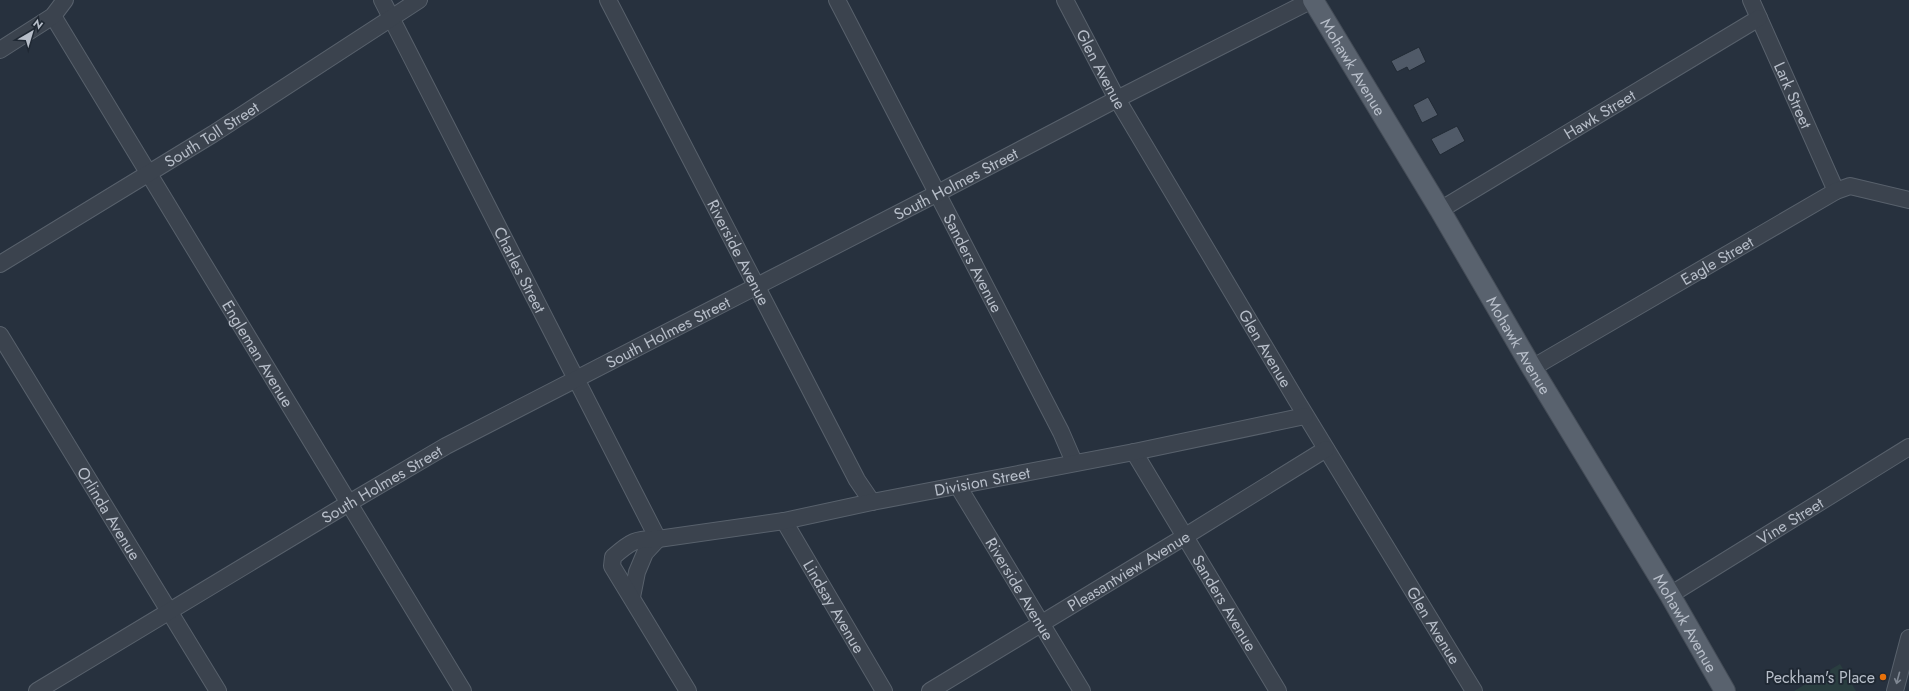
<svg xmlns="http://www.w3.org/2000/svg" width="1909" height="691" font-family="Jost,sans-serif">
  <style>
    .green { fill: #2a3e40 }
    .building { fill: #505a68; stroke: #212a35 }
    .lines { fill: none; stroke-linecap: round; stroke-linejoin: round }
    .minor-casing { stroke: #58616c; stroke-width: 18 }
    .major-casing { stroke: #444c57; stroke-width: 22 }
    .minor { stroke: #3b434e; stroke-width: 16 }
    .major { stroke: #59626e; stroke-width: 20 }
    .oneway { stroke: #7f8792 }
    .food-dot { fill: #e8710a; stroke: #1f2833; stroke-width: 1.5 }
    .labels { text-anchor: middle; stroke-width: 4; stroke-linejoin: round; paint-order: stroke }
    .street-label { font-size: 16px; fill: #b7bec9; stroke: #1f2833 }
    .poi-label { font-size: 16px; fill: #b7bec9; stroke: #1f2833; text-anchor: end }
  </style>
  <rect width="100%" height="100%" fill="#27313e"/>
  <polygon class="green" points="1840,664 1856,691 1794,691"/>
  <g class="building">
    <polygon points="1419,47 1426,62 1409,71 1407,67 1397,72 1391,61"/>
    <polygon points="1428,97 1438,115 1422,123 1413,105"/>
    <polygon points="1457,126 1465,141 1440,155 1431,139"/>
  </g>
  <g class="lines">
    <defs>
      <g id="minor">
        <path id="s1" d="M382 0 658 539"/>
        <path id="s2" d="M608 0 857 480 872 502"/>
        <path id="s3" d="M837 0 1061 432 1074 462"/>
        <path id="s4" d="M1065 0 1117 99 1297 401 1474 691"/>
        <path id="s5" d="M1751 0 1836 191"/>
        <path id="s6" d="M53 16 463 691"/>
        <polyline points="0,50 53,16 65,0"/>
        <path id="s7" d="M1440 210 1759 18"/>
        <path id="s8" d="M0 264 213 134 419 0"/>
        <path id="s9" d="M0 335 218 691"/>
        <path id="s10" d="M1532 368 1836 191 1850 186 1909 200"/>
        <path id="s11" d="M1134 452 1278 691"/>
        <path id="s12" d="M958 486 1082 691"/>
        <path id="s13" d="M784 521 884 691"/>
        <path id="s14" d="M1670 595 1909 447"/>
        <polyline points="632,597 637,572 645,553 658,539"/>
        <path id="s15" d="M37 691 349 503 446 446 936 194 1117 99 1312 0"/>
        <path id="s16" d="M688 691 612 566 613 557C630 542 636 538 658 539L784 521 872 502 1134 452 1305 416"/>
        <path id="s17" d="M930 691 1184 537 1326 449"/>
        <polyline points="1895,691 1909,638"/>
      </g>
      <g id="major">
        <path id="s18" d="M1313 0 1440 210 1532 368 1670 595 1725 691"/>
      </g>
    </defs>
    <use href="#minor" class="minor-casing"/>
    <use href="#major" class="major-casing"/>
    <use href="#minor" class="minor"/>
    <use href="#major" class="major"/>
  </g>
  <defs><path id="oneway-shaft" d="M-6 0H5M1.5-3L5.5 0L1.5 3" fill="none" stroke-width="1.6" stroke-linecap="round" stroke-linejoin="round"/></defs>
  <use class="oneway" href="#oneway-shaft" transform="translate(1898 678) rotate(105)"/>
  <circle class="food-dot" cx="1883" cy="677" r="4"/>
  <g class="labels">
    <g class="street-label">
      <text dy="6" stroke="none"><textPath href="#s18" startOffset="78">Mohawk Avenue</textPath></text>
      <text dy="6" stroke="none"><textPath href="#s4" startOffset="78">Glen Avenue</textPath></text>
      <text dy="6" stroke="none"><textPath href="#s5" startOffset="104">Lark Street</textPath></text>
      <text dy="6" stroke="none"><textPath href="#s7" startOffset="186">Hawk Street</textPath></text>
      <text dy="6" stroke="none"><textPath href="#s8" startOffset="248">South Toll Street</textPath></text>
      <text dy="6" stroke="none"><textPath href="#s15" startOffset="1050">South Holmes Street</textPath></text>
      <text dy="6" stroke="none"><textPath href="#s2" startOffset="284">Riverside Avenue</textPath></text>
      <text dy="6" stroke="none"><textPath href="#s10" startOffset="214">Eagle Street</textPath></text>
      <text dy="6" stroke="none"><textPath href="#s3" startOffset="296">Sanders Avenue</textPath></text>
      <text dy="6" stroke="none"><textPath href="#s1" startOffset="303">Charles Street</textPath></text>
      <text dy="6" stroke="none"><textPath href="#s15" startOffset="726">South Holmes Street</textPath></text>
      <text dy="6" stroke="none"><textPath href="#s18" startOffset="402">Mohawk Avenue</textPath></text>
      <text dy="6" stroke="none"><textPath href="#s4" startOffset="402">Glen Avenue</textPath></text>
      <text dy="6" stroke="none"><textPath href="#s6" startOffset="395">Engleman Avenue</textPath></text>
      <text dy="6" stroke="none"><textPath href="#s16" startOffset="535">Division Street</textPath></text>
      <text dy="6" stroke="none"><textPath href="#s15" startOffset="402">South Holmes Street</textPath></text>
      <text dy="6" stroke="none"><textPath href="#s9" startOffset="209">Orlinda Avenue</textPath></text>
      <text dy="6" stroke="none"><textPath href="#s14" startOffset="141">Vine Street</textPath></text>
      <text dy="6" stroke="none"><textPath href="#s17" startOffset="232">Pleasantview Avenue</textPath></text>
      <text dy="6" stroke="none"><textPath href="#s12" startOffset="120">Riverside Avenue</textPath></text>
      <text dy="6" stroke="none"><textPath href="#s11" startOffset="176">Sanders Avenue</textPath></text>
      <text dy="6" stroke="none"><textPath href="#s13" startOffset="99">Lindsay Avenue</textPath></text>
      <text dy="6" stroke="none"><textPath href="#s18" startOffset="726">Mohawk Avenue</textPath></text>
      <text dy="6" stroke="none"><textPath href="#s4" startOffset="726">Glen Avenue</textPath></text>
    </g>
    <g class="poi-label">
      <text x="1875" y="683">Peckham's Place</text>
    </g>
  </g>
  <g transform="translate(32 32) rotate(38)" stroke="#1f2833" stroke-width="3" paint-order="stroke">
  <path d="M0-3L7 15L0 10L-7 15Z" fill="#b7bec9"/>
  <text y="-6" font-size="11" font-weight="bold" text-anchor="middle" fill="#b7bec9">N</text>
  </g>
</svg>
